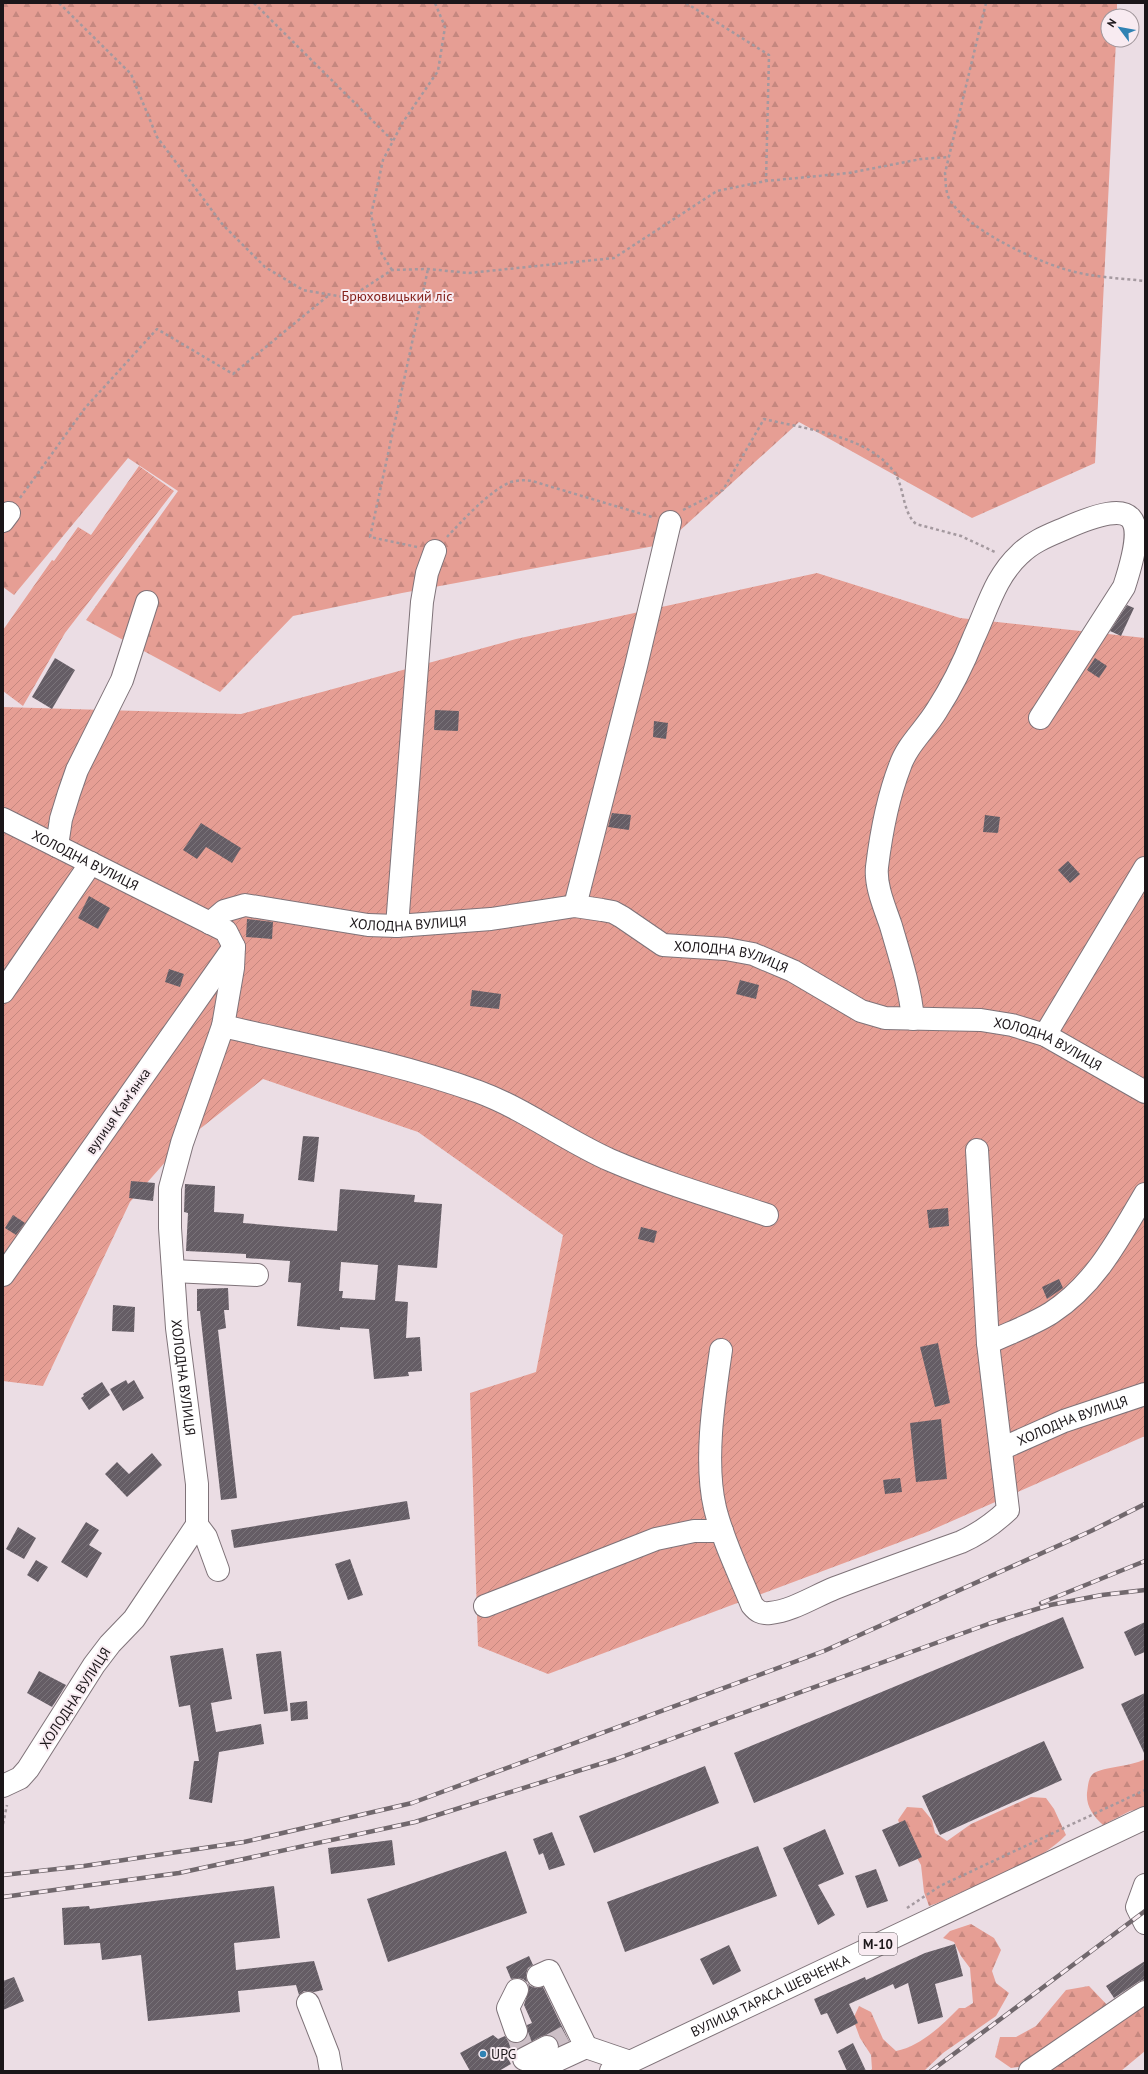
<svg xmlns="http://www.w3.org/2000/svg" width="1148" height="2074" font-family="'PT Sans',sans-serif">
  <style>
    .forest { fill: url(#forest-firs) }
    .garden { fill: url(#garden-furrows) }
    .building { fill: url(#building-hatch); fill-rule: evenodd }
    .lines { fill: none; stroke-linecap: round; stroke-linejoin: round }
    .minor-tunnel { stroke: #ccbfc6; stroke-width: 22; stroke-dasharray: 22 11; stroke-linecap: butt }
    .minor-casing { stroke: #7f7379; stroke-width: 24 }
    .major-casing { stroke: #7f7379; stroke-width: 24 }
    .path { stroke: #a4999f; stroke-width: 2.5; stroke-dasharray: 3 3; stroke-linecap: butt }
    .minor { stroke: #fff; stroke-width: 22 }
    .major { stroke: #fff; stroke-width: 22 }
    .rail-casing { stroke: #71686d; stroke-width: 4.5 }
    .rail { stroke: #f8ebf1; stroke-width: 3; stroke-dasharray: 9; stroke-linecap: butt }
    .poi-dot { fill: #3082b3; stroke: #f8ebf1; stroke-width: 1.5 }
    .labels { text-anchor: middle; stroke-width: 4; stroke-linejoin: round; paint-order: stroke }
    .shield { fill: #f8ebf1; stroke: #5d565a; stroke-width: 1 }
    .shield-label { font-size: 13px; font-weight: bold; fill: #1b1619 }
    .park-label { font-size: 14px; fill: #84221c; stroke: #f8ebf1 }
    .street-label { font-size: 14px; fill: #1b1619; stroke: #f8ebf1 }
    .poi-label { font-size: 14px; fill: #1b1619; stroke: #f8ebf1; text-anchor: start }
  </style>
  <defs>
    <pattern id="forest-firs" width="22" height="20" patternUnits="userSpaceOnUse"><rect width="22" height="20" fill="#e69e94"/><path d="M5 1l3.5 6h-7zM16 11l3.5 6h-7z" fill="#c5877f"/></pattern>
    <pattern id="garden-furrows" width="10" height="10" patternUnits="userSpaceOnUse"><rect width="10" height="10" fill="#e69e94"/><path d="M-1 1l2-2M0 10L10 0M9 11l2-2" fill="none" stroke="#c5877f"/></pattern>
    <pattern id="building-hatch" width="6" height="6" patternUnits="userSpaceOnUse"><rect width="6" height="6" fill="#655d65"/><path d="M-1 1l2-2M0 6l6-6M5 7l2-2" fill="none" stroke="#7a747a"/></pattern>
  </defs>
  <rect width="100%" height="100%" fill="#ebdde4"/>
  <g class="forest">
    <polygon points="3,3 1117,3 1117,16 1108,16 1108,40 1116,40 1095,463 972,518 799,422 665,544 402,593 293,616 220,692 86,620 178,491 128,458 14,595 3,587"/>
    <path d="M1145 1759V1808L1130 1811 1103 1825C1093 1816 1086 1806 1087 1793 1088 1787 1088 1779 1092 1775 1098 1767 1131 1767 1145 1759Z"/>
    <path d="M1031 1797 1046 1798 1054 1809 1066 1835C1037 1864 994 1878 957 1894 948 1898 939 1903 929 1906L924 1892 921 1865 904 1835 898 1820 907 1807 922 1808 932 1820 935 1833 947 1841 971 1824Z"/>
    <path d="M971 1924 994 1938 1001 1950 992 1971 996 1983 1009 1993 996 2016 943 2053 924 2071H870L872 2069 871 2055 860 2038 853 2019 859 2006 871 2012 883 2039 896 2051C921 2046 941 2026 959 2008H965L973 2003 970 1968 961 1956 954 1942 943 1938 950 1931Z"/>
    <polygon points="1089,1986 1110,2008 1145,2000 1145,2051 1121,2071 1038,2071 1034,2065 1011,2068 995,2057 1000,2037 1016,2037 1036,2026 1066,1990"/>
  </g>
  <g class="garden">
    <polygon points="139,466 174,491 65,633 23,706 3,691 3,630 52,560 54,561 78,527 91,535"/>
    <polygon points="817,573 960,618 1145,638 1145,1436 927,1532 548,1674 478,1646 470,1393 536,1372 563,1235 418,1132 263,1079 182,1143 130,1202 43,1386 3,1381 3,707 241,714 516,639"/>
  </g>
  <g class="building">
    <polygon points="1127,605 1134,608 1121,636 1110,631"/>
    <polygon points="55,658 75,670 52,709 32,697"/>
    <polygon points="1095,658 1107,666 1099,678 1087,670"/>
    <polygon points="435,710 459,711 458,731 434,730"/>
    <polygon points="654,721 668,723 666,739 653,737"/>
    <polygon points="612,813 631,815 629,830 608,827"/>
    <polygon points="985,815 1000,817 998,833 983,832"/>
    <polygon points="201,823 241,848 232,863 206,847 197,859 183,850"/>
    <polygon points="1068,861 1080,874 1070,883 1058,870"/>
    <polygon points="89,896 110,908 98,929 78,918"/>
    <polygon points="247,919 273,922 272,939 246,937"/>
    <polygon points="169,969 184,974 180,987 165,982"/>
    <polygon points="740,980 759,985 756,999 736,994"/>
    <polygon points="472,990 501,994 499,1009 470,1006"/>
    <polygon points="303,1136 319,1137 314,1182 298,1180"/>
    <polygon points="131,1181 155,1183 153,1201 129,1198"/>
    <path d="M185 1184 215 1186 214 1212 244 1214 243 1223 337 1231 340 1189 415 1195 414 1202 442 1204 437 1268 398 1265 395 1301 408 1302 406 1338 420 1337 422 1371 408 1372 409 1376 374 1379 369 1329 340 1327V1330L297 1326 301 1283 288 1282 290 1261 246 1258V1254L186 1251 188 1213 184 1212ZM341 1262 378 1265 375 1300 342 1298 343 1291H339Z"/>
    <polygon points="948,1208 949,1226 929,1228 927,1210"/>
    <polygon points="13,1215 25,1223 16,1235 5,1228"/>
    <polygon points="641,1227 657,1231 654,1243 638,1239"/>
    <polygon points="1059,1279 1063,1288 1047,1299 1042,1287"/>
    <polygon points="228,1288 229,1310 224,1310 226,1328 218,1330 237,1498 221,1500 200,1311 197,1311 197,1289"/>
    <polygon points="113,1305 135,1307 134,1332 112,1331"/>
    <polygon points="938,1343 950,1403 935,1407 920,1347"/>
    <polygon points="126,1380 128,1384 134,1380 144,1398 123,1411 110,1389"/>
    <polygon points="102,1382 110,1395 89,1410 81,1398 84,1396 83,1394"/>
    <polygon points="941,1419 947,1479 916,1482 910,1423"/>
    <polygon points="152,1453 162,1465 127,1497 105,1474 117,1462 129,1474"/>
    <polygon points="900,1478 902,1492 885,1494 883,1480"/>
    <polygon points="407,1501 410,1519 234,1548 231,1530"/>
    <polygon points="86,1522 99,1530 89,1545 102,1553 87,1578 61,1562"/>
    <polygon points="18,1527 36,1538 24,1559 6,1549"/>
    <polygon points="350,1559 363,1595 348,1600 335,1564"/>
    <polygon points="36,1560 48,1567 38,1582 27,1575"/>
    <polygon points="1063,1617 1084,1668 754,1803 734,1753"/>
    <polygon points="1145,1622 1145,1652 1135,1656 1124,1632"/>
    <polygon points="223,1648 232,1699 211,1703 216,1732 261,1724 264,1744 219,1752 212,1803 189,1799 194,1761 199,1761 190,1705 179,1707 170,1656"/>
    <polygon points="281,1651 288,1711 264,1714 256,1654"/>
    <polygon points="39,1671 66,1685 52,1707 27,1693"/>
    <polygon points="1145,1693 1145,1755 1121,1704"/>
    <polygon points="307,1701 308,1719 291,1721 290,1703"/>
    <polygon points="1044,1741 1062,1780 940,1835 922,1796"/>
    <polygon points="705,1766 719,1803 594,1853 579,1816"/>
    <polygon points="905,1820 922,1857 899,1867 882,1830"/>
    <polygon points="825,1829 844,1874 818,1885 835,1915 818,1925 783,1848"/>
    <polygon points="552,1832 565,1865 549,1870 543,1853 539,1855 533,1839"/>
    <polygon points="392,1840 395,1865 331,1874 328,1848"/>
    <polygon points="758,1846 777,1896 625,1952 607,1902"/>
    <polygon points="506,1851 527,1913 388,1962 367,1899"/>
    <polygon points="876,1869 888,1901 867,1908 855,1876"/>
    <polygon points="274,1886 280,1938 234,1943 236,1970 314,1961 323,1990 314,1992 304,1991 299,1995 296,1985 238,1991 240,2012 148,2021 141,1955 102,1960 100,1943 64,1945 62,1908 89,1906 90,1909"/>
    <polygon points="955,1944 963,1976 935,1984 943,2017 918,2024 908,1983 895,1989 893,1984 849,2004 858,2023 837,2034 827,2013 821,2015 814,1999 865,1977 866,1980 925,1953"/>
    <polygon points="729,1945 741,1971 713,1985 700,1959"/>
    <polygon points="529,1956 533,1965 528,1968 526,1974 527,1982 530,1986 536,1988 543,1987 569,2041 559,2046 553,2036 548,2035 542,2036 506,2055 511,2064 499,2071 470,2071 460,2053 493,2035 498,2039 505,2036 508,2041 514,2043 520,2043 526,2039 528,2033 527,2025 532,2023 524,2005 529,1989 528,1983 523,1979 517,1978 511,1979 506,1967"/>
    <polygon points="1145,1961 1145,1979 1138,1982 1114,1998 1106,1986"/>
    <polygon points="14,1977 24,2001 3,2010 3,1981"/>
    <polygon points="853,2043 866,2071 847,2071 838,2051"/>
  </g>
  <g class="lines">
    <g class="minor-tunnel">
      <polyline points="516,2031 522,2047"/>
      <polyline points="547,2047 567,2036"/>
    </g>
    <defs>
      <g id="minor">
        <polyline points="3,521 9,513"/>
        <path id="s1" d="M3 819 226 931 234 947 233 968 223 1026 182 1143 170 1188V1228L177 1328 197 1484V1525L134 1619 110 1644 94 1665 28 1769 20 1778 3 1786"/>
        <polyline points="57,846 61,819 69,793 77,770 122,680 147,602"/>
        <polyline points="575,906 636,666 670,522"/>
        <path id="s2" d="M210 923 224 911 245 905 368 925 397 926 491 919 575 906 602 910 613 912 622 917 663 945 726 949 753 954 793 971 861 1011 885 1018 981 1020 1012 1025 1045 1035 1145 1092"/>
        <polyline points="397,926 422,602 427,573 435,551"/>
        <polyline points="3,992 91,863"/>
        <path d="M913 1019C910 987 900 957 891 926 885 908 875 886 877 867 881 834 888 797 900 766 907 745 925 730 937 710 952 687 964 662 974 637 988 607 995 577 1020 554 1033 541 1050 535 1066 528 1137 497 1148 513 1124 587L1040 718"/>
        <path d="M223 1026C308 1046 396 1062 479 1092 525 1109 565 1140 610 1160 661 1182 715 1198 767 1215"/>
        <polyline points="1045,1035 1145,868"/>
        <polyline points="173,1271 257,1275"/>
        <polyline points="3,1275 234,947"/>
        <path d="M988 1343C1009 1333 1032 1325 1051 1313 1096 1284 1119 1238 1145 1194"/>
        <path d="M721 1350C714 1398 704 1461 715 1508 723 1541 739 1573 752 1605 757 1611 761 1614 770 1613 792 1611 815 1596 835 1588 877 1572 919 1557 961 1542 979 1534 993 1524 1008 1510L988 1343 977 1150"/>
        <path id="s3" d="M1001 1449 1064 1421 1145 1394"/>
        <polyline points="197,1525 206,1537 218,1570"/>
        <polyline points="485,1606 656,1539 694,1531 722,1531"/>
        <polyline points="1145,1885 1137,1907 1145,1923"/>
        <polyline points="538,1976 549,1971 586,2047"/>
        <polyline points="308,2003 328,2054 331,2071"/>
        <polyline points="516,2031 508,2008 517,1990"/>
        <polyline points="524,2059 547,2047"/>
        <polyline points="534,2071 586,2047 630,2062"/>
        <polyline points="1030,2071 1145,1992"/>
      </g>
      <g id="major">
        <path id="s4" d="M611 2071 1145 1818"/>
      </g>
    </defs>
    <use href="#minor" class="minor-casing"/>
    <use href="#major" class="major-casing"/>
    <g class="path">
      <polyline points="59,3 131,74 157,137 223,225 265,267 303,290 349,298 392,270 428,269 469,273 614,258 717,191 766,181 849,173 921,159 949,157"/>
      <polyline points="254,3 393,141"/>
      <polyline points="686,3 769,55 766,181"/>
      <path d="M986 3 945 173C946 182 945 192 950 200 967 229 1030 258 1061 268 1088 277 1117 278 1145 281"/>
      <polyline points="392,270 380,251 371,215 383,160 403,122 438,71 445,27 435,3"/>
      <polyline points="20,498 85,408 157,329 233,374 329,295"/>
      <path d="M683 510 723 490 764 419C805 429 872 436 896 475 904 489 903 513 916 524L961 536 995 552"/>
      <path d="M447 537C462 521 490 490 511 482 518 480 525 480 532 481L652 517"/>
      <polyline points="417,547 370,537 428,269"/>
      <polyline points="3,1824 7,1805"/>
      <polyline points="907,1908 940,1886 1145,1790"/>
    </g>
    <use href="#minor" class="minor"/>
    <use href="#major" class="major"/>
    <defs>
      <g id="rail">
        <polyline points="1041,1603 1145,1561"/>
        <polyline points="3,1875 84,1866 244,1842 412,1803 824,1651 1091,1531 1145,1504"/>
        <polyline points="3,1897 179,1873 415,1822 616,1759 991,1623 1050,1605 1102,1595 1145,1590"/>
        <polyline points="931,2071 1145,1911"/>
      </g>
    </defs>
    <use href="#rail" class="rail-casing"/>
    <use href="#rail" class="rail"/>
  </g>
  <circle class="poi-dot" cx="483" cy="2054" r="4"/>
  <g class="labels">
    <rect class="shield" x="859" y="1933" width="38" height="22" rx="3"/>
    <g class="shield-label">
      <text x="878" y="1949">М-10</text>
    </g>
    <g class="park-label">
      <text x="397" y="301">Брюховицький ліс</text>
    </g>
    <g class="street-label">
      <text dy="5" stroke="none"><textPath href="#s1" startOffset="92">ХОЛОДНА ВУЛИЦЯ</textPath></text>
      <text dy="5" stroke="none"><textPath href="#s2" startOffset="205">ХОЛОДНА ВУЛИЦЯ</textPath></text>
      <text dy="5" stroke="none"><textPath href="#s2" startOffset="541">ХОЛОДНА ВУЛИЦЯ</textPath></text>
      <text dy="5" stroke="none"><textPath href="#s2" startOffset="877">ХОЛОДНА ВУЛИЦЯ</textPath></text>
      <text transform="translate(118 1111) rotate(-55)" y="5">вулиця Камʼянка</text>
      <text dy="5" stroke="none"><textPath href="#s1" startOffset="708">ХОЛОДНА ВУЛИЦЯ</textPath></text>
      <text dy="5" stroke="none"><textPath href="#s3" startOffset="77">ХОЛОДНА ВУЛИЦЯ</textPath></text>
      <text transform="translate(75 1698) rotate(-57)" y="5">ХОЛОДНА ВУЛИЦЯ</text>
      <text dy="5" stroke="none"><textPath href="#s4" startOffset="176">ВУЛИЦЯ ТАРАСА ШЕВЧЕНКА</textPath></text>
    </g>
    <g class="poi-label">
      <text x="491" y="2059">UPG</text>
    </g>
  </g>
  <rect width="1148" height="2074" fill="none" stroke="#1b1619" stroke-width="8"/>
  <g transform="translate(1120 28) rotate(302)"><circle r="19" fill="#f8ebf1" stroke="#a0969b"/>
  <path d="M0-3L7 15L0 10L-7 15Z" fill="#3082b3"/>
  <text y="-6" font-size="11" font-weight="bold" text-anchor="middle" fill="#1b1619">N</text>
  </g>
</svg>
